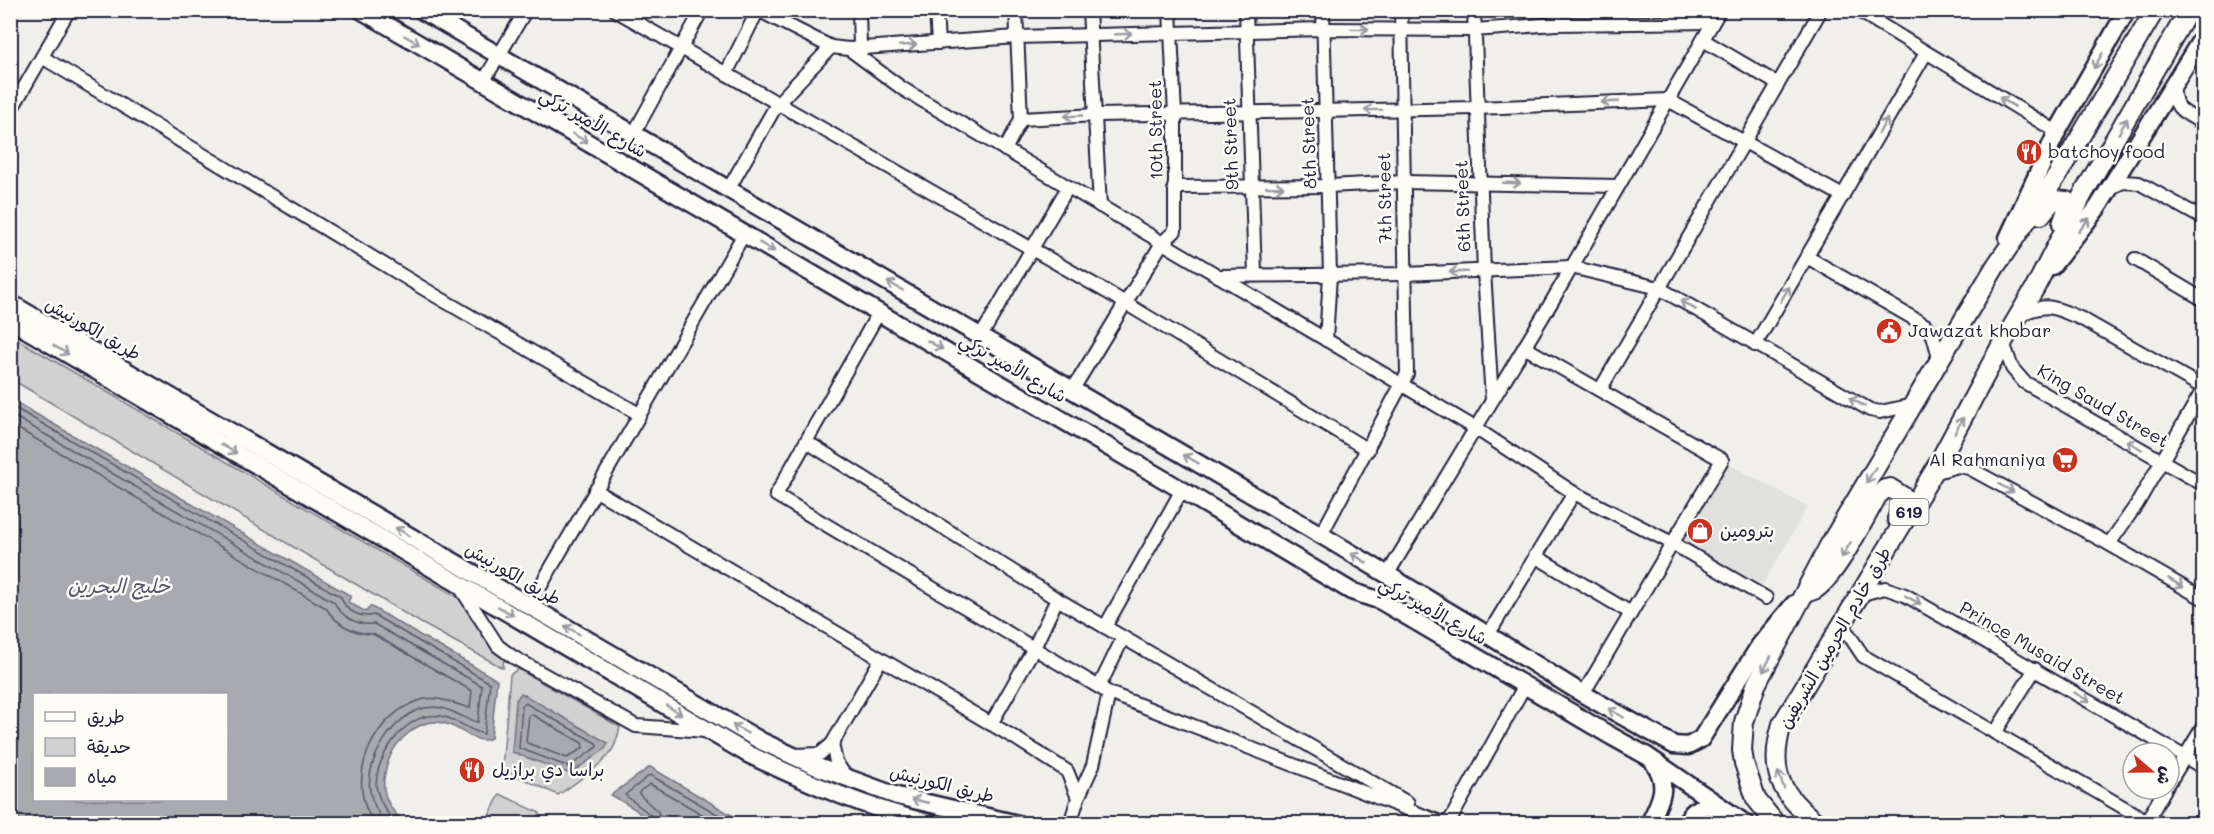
<svg xmlns="http://www.w3.org/2000/svg" width="2214" height="834" font-family="Mali,'Playpen Sans Arabic',sans-serif">
  <style>
    .built { fill: #e0e0df }
    .green { fill: #d2d1d1; stroke: #7a7a86; stroke-width: 1.5 }
    .water { fill: #a9a9b0; stroke: #737381; stroke-width: 1.5; fill-rule: evenodd }
    .lines { fill: none; stroke-linecap: round; stroke-linejoin: round }
    .shore { stroke: #58586a; stroke-width: 1.5 }
    .minor-casing { stroke: #22223b; stroke-width: 16 }
    .major-casing { stroke: #22223b; stroke-width: 21 }
    .highway-casing { stroke: #22223b; stroke-width: 22 }
    .minor { stroke: #fdfcf7; stroke-width: 12 }
    .major { stroke: #fdfcf7; stroke-width: 16 }
    .highway { stroke: #fdfcf7; stroke-width: 18 }
    .oneway { stroke: #9a9aa2 }
    .labels { text-anchor: middle; stroke-width: 5; stroke-linejoin: round; paint-order: stroke }
    .shield { fill: #fdfcf7; stroke: #646373; stroke-width: 1.5 }
    .shield-label { font-size: 16px; font-weight: bold; fill: #22223b }
    .street-label { font-size: 18px; fill: #22223b; stroke: #fdfcf7 }
    .poi-label { font-size: 18px; fill: #22223b; stroke: #fdfcf7; text-anchor: start }
    .water-label { font-size: 20px; font-style: italic; fill: #58586a; stroke: #fdfcf7 }
  </style>
  <rect width="100%" height="100%" fill="#f0efec"/>
  <filter id="ink" filterUnits="userSpaceOnUse"><feTurbulence type="fractalNoise" baseFrequency=".0167" numOctaves="2"/><feDisplacementMap in="SourceGraphic" scale="12" xChannelSelector="R" yChannelSelector="G"/><feConvolveMatrix kernelMatrix="1 2 1 2 8 2 1 2 1" color-interpolation-filters="sRGB"/></filter>
  <g filter="url(#ink)">
    <polygon class="built" points="1725,462 1808,507 1762,585 1679,540"/>
    <g class="green">
      <polygon points="10,335 466,602 504,656 503,668 421,623 11,379"/>
      <path d="M518 669 620 727C618 736 616 746 610 753 600 767 573 785 558 795L502 769 510 675Z"/>
      <polygon points="500,794 540,813 535,823 499,823 488,818"/>
    </g>
    <g class="water">
      <path d="M10 399 351 596 348 602 366 612 370 606 497 680 491 738C469 751 445 696 403 738 392 748 386 764 384 779 382 797 392 812 405 823H11ZM34 694H226V800H34Z"/>
      <polygon points="521,693 608,743 605,749 570,774 512,752 516,700"/>
      <polygon points="650,767 745,823 649,823 635,809 611,795"/>
    </g>
    <g class="lines">
      <g class="shore">
        <path d="M10 405 341 597C345 611 361 619 374 615L490 683 484 734C464 730 451 712 428 716 400 720 371 765 377 791 381 804 387 814 396 824"/>
        <path d="M10 414 334 602C341 617 358 626 374 624L482 686 478 722C458 718 450 704 425 708 394 714 365 760 370 791 372 803 378 814 386 824"/>
        <path d="M10 424 326 608C336 624 354 634 373 634L472 691 470 708C454 704 438 695 421 700 372 714 343 782 375 824"/>
        <polygon points="525,703 596,743 597,747 569,767 519,748 522,705"/>
        <polygon points="529,715 533,715 582,743 583,748 567,758 527,743 526,741"/>
        <polyline points="654,824 652,816 625,795 650,775 734,824"/>
        <polyline points="662,824 658,812 639,794 640,791 650,784 719,824"/>
      </g>
      <defs>
        <g id="minor">
          <polyline points="615,10 1107,292 1368,450"/>
          <polyline points="859,10 860,48"/>
          <polyline points="936,10 938,43"/>
          <polyline points="1089,10 1100,206"/>
          <polyline points="1246,10 1255,275"/>
          <polyline points="1323,10 1330,275 1326,340"/>
          <polyline points="1474,10 1484,271 1492,400"/>
          <polyline points="1556,10 1556,24"/>
          <polyline points="1857,10 2057,132"/>
          <polyline points="440,22 447,10"/>
          <polyline points="1703,40 1778,84"/>
          <polyline points="849,49 1017,37 1323,29 1474,30 1556,24 1712,22"/>
          <polyline points="42,57 436,296 639,414"/>
          <polyline points="726,74 758,10 831,47 849,49 903,89 1475,428 1574,493 1672,543 1766,598"/>
          <polyline points="483,82 526,10"/>
          <path d="M2174 85C2172 110 2184 112 2204 124"/>
          <polyline points="10,112 69,10"/>
          <polyline points="1021,119 1097,115 1477,108 1668,100 1843,196"/>
          <polyline points="633,135 702,10"/>
          <polyline points="1005,150 1021,119 1016,10"/>
          <polyline points="1174,187 1329,186 1404,182 1618,186"/>
          <polyline points="2110,188 2123,182 2139,183 2204,219"/>
          <polyline points="728,190 777,104 831,47"/>
          <polyline points="1807,257 1925,325 1933,335 1940,361"/>
          <polyline points="2135,259 2204,300"/>
          <polyline points="1218,276 1404,274 1571,267 1659,288 1870,410 1880,412 1913,405"/>
          <polyline points="879,312 776,495 1109,693 1440,822 1448,822 1452,817 1525,685"/>
          <path d="M2020 315C2048 301 2055 308 2082 319L2204 388 2137 504 2109 544"/>
          <polyline points="981,336 1068,187"/>
          <polyline points="2003,342 2012,368 2024,382 2204,485"/>
          <polyline points="1755,345 1926,53"/>
          <polyline points="1524,347 1722,460 1583,694"/>
          <polyline points="1073,389 1162,243 1175,231 1175,115 1170,10"/>
          <polyline points="1600,390 1821,10"/>
          <polyline points="807,442 1057,599 1408,803"/>
          <polyline points="1933,473 1958,466 1969,468 2109,544 2204,599"/>
          <polyline points="595,490 1015,738 1067,771 1078,798 1070,824"/>
          <polyline points="1321,535 1407,374 1401,10"/>
          <polyline points="1535,556 1631,613"/>
          <polyline points="1387,575 1551,303 1720,10"/>
          <polyline points="458,584 498,646 513,657 636,726 706,731"/>
          <polyline points="1858,595 1885,588 1905,595 2204,768"/>
          <polyline points="529,606 744,234"/>
          <polyline points="1841,623 1863,656 2147,821 2165,789"/>
          <polyline points="1105,627 1182,490"/>
          <polyline points="1488,635 1574,493"/>
          <polyline points="1099,687 1123,638"/>
          <polyline points="991,724 1034,648 1057,599"/>
          <polyline points="1995,733 2035,669"/>
          <polyline points="832,744 836,762 846,777"/>
          <polyline points="794,755 820,754 832,744 881,659"/>
          <polyline points="2169,783 2204,725"/>
          <polyline points="1078,798 1093,765 1109,693"/>
        </g>
        <g id="major">
          <polyline points="361,10 1182,490 1351,591 1381,601 1611,736 1647,756 1746,824"/>
          <polyline points="421,10 1321,535 1488,635 1583,694 1674,745 1688,746 1701,739 1760,645 1794,604"/>
          <polyline points="2008,238 2057,132 2127,10"/>
          <polyline points="2052,266 2098,207 2204,35"/>
          <polyline points="10,303 761,741 815,766 897,796 1018,824"/>
          <path d="M10 320 748 754C808 783 868 809 933 824"/>
          <path d="M1649 824C1660 802 1670 785 1654 763"/>
          <path d="M1685 824C1693 808 1703 802 1720 809"/>
        </g>
        <g id="highway">
          <polyline points="2041,215 2053,200 2066,201 2068,207 2062,224"/>
          <path d="M1805 593C1807 592 1812 591 1814 590 1835 578 1865 517 1878 495L1885 489 1890 488 1904 497V504L1897 519"/>
          <polyline points="1776,824 1756,799 1744,763 1742,750 1744,722 1756,685 1830,544 1995,267 2057,176 2155,10"/>
          <path d="M1818 824C1780 794 1768 772 1782 724L1933 473 2003 342 2035 288 2083 194 2189 10"/>
        </g>
      </defs>
      <use href="#minor" class="minor-casing"/>
      <use href="#major" class="major-casing"/>
      <use href="#highway" class="highway-casing"/>
      <use href="#minor" class="minor"/>
      <use href="#major" class="major"/>
      <use href="#highway" class="highway"/>
    </g>
    <defs><path id="oneway-shaft" d="M-6 0H5M1.5-3L5.5 0L1.5 3" fill="none" stroke-width="1.6" stroke-linecap="round" stroke-linejoin="round" transform="scale(1.5)"/></defs>
    <g class="oneway">
      <use href="#oneway-shaft" transform="translate(1360 29)"/>
      <use href="#oneway-shaft" transform="translate(1123 34) rotate(-3)"/>
      <use href="#oneway-shaft" transform="translate(412 40) rotate(30)"/>
      <use href="#oneway-shaft" transform="translate(908 45) rotate(-4)"/>
      <use href="#oneway-shaft" transform="translate(2098 61) rotate(120)"/>
      <use href="#oneway-shaft" transform="translate(1610 102) rotate(178)"/>
      <use href="#oneway-shaft" transform="translate(2007 102) rotate(-149)"/>
      <use href="#oneway-shaft" transform="translate(1373 110) rotate(179)"/>
      <use href="#oneway-shaft" transform="translate(1073 116) rotate(177)"/>
      <use href="#oneway-shaft" transform="translate(1883 126) rotate(-60)"/>
      <use href="#oneway-shaft" transform="translate(2123 126) rotate(-60)"/>
      <use href="#oneway-shaft" transform="translate(580 138) rotate(30)"/>
      <use href="#oneway-shaft" transform="translate(1512 183) rotate(2)"/>
      <use href="#oneway-shaft" transform="translate(1275 187) rotate(-1)"/>
      <use href="#oneway-shaft" transform="translate(2084 225) rotate(-52)"/>
      <use href="#oneway-shaft" transform="translate(767 247) rotate(30)"/>
      <use href="#oneway-shaft" transform="translate(1458 272) rotate(178)"/>
      <use href="#oneway-shaft" transform="translate(895 286) rotate(-150)"/>
      <use href="#oneway-shaft" transform="translate(1785 294) rotate(-60)"/>
      <use href="#oneway-shaft" transform="translate(1688 305) rotate(-149)"/>
      <use href="#oneway-shaft" transform="translate(935 345) rotate(30)"/>
      <use href="#oneway-shaft" transform="translate(61 350) rotate(30)"/>
      <use href="#oneway-shaft" transform="translate(1857 402) rotate(-151)"/>
      <use href="#oneway-shaft" transform="translate(1959 425) rotate(-62)"/>
      <use href="#oneway-shaft" transform="translate(2134 445) rotate(-150)"/>
      <use href="#oneway-shaft" transform="translate(229 449) rotate(30)"/>
      <use href="#oneway-shaft" transform="translate(1191 459) rotate(-150)"/>
      <use href="#oneway-shaft" transform="translate(1871 475) rotate(121)"/>
      <use href="#oneway-shaft" transform="translate(2006 488) rotate(28)"/>
      <use href="#oneway-shaft" transform="translate(403 532) rotate(-150)"/>
      <use href="#oneway-shaft" transform="translate(1846 550) rotate(121)"/>
      <use href="#oneway-shaft" transform="translate(1359 558) rotate(-149)"/>
      <use href="#oneway-shaft" transform="translate(2176 583) rotate(31)"/>
      <use href="#oneway-shaft" transform="translate(1913 600) rotate(29)"/>
      <use href="#oneway-shaft" transform="translate(506 611) rotate(30)"/>
      <use href="#oneway-shaft" transform="translate(572 630) rotate(-150)"/>
      <use href="#oneway-shaft" transform="translate(1767 664) rotate(117)"/>
      <use href="#oneway-shaft" transform="translate(2082 697) rotate(30)"/>
      <use href="#oneway-shaft" transform="translate(674 710) rotate(30)"/>
      <use href="#oneway-shaft" transform="translate(1616 713) rotate(-150)"/>
      <use href="#oneway-shaft" transform="translate(740 729) rotate(-150)"/>
      <use href="#oneway-shaft" transform="translate(1781 780) rotate(-110)"/>
      <use href="#oneway-shaft" transform="translate(920 801) rotate(-167)"/>
    </g>
  </g>
  <defs>
    <symbol id="restaurant-disc" viewBox="-11 -11 22 22"><circle r="9.5" fill="#c8321e" stroke="#fdfcf7"/><path d="M-5-6h1v4h1v-4h1v4h1v-4h1v5L-1.5 .5V6h-2V.5L-5-1ZM5-6V6H3V1.5H1.5Q1.5-4 5-6Z" fill="#fff"/></symbol>
    <symbol id="civic-disc" viewBox="-11 -11 22 22"><circle r="9.5" fill="#c8321e" stroke="#fdfcf7"/><path d="M-.6-6.5H3V-4.5H.6V-3L4-1V1h2V6H-6V1h2V-1L-.6-3ZM-1.2 2.5V6h2.4V2.5Z" fill="#fff"/></symbol>
    <symbol id="supermarket-disc" viewBox="-11 -11 22 22"><circle r="9.5" fill="#c8321e" stroke="#fdfcf7"/><path d="M-6-5.5h2.5l.6 2H6L4.5 2H-2.5L-4.4-4H-6ZM-1.5 3.2a1.3 1.3 0 1 0 .1 0ZM3 3.2a1.3 1.3 0 1 0 .1 0Z" fill="#fff"/></symbol>
    <symbol id="shop-disc" viewBox="-11 -11 22 22"><circle r="9.5" fill="#c8321e" stroke="#fdfcf7"/><path d="M-5-2.5h2.3a2.7 3.5 0 0 1 5.4 0H5L5.5 6h-11ZM-1.5-2.5h3a1.5 2.3 0 0 0-3 0Z" fill="#fff"/></symbol>
  </defs>
  <g fill-rule="evenodd">
    <use href="#restaurant-disc" x="2014" y="137" width="30" height="30"/>
    <use href="#civic-disc" x="1874" y="316" width="30" height="30"/>
    <use href="#supermarket-disc" x="2050" y="445" width="30" height="30"/>
    <use href="#shop-disc" x="1685" y="516" width="30" height="30"/>
    <use href="#restaurant-disc" x="457" y="755" width="30" height="30"/>
  </g>
  <g class="labels">
    <rect class="shield" x="1889.5" y="499" width="39" height="26" rx="4.5"/>
    <g class="shield-label">
      <text x="1909" y="518">619</text>
    </g>
    <g class="street-label">
      <text transform="translate(593 123) rotate(30)" y="6">شارع الأمير تركي</text>
      <text transform="translate(1156 130) rotate(-91)" y="6">10th Street</text>
      <text transform="translate(1309 143) rotate(-92)" y="6">8th Street</text>
      <text transform="translate(1231 144) rotate(-92)" y="6">9th Street</text>
      <text transform="translate(1385 198) rotate(-91)" y="6">7th Street</text>
      <text transform="translate(1463 206) rotate(-92)" y="6">6th Street</text>
      <text transform="translate(93 329) rotate(30)" y="6">طريق الكورنيش</text>
      <text transform="translate(1013 368) rotate(30)" y="6">شارع الأمير تركي</text>
      <text transform="translate(2103 406) rotate(30)" y="6">King Saud Street</text>
      <text transform="translate(513 574) rotate(30)" y="6">طريق الكورنيش</text>
      <text transform="translate(1433 611) rotate(29)" y="6">شارع الأمير تركي</text>
      <text transform="translate(1835 638) rotate(-60)" y="6">طرق خادم الحرمين الشريفين</text>
      <text transform="translate(2042 653) rotate(30)" y="6">Prince Musaid Street</text>
      <text transform="translate(942 784) rotate(14)" y="6">طريق الكورنيش</text>
    </g>
    <g class="poi-label">
      <text x="2048" y="158">batchoy food</text>
      <text x="1908" y="337">Jawazat khobar</text>
      <text x="2046" y="466" text-anchor="end">Al Rahmaniya</text>
      <text x="1720" y="537">بترومين</text>
      <text x="492" y="776">براسا دي برازيل</text>
    </g>
    <g class="water-label">
      <text x="119" y="593">خليج البحرين</text>
    </g>
  </g>
  <rect width="2214" height="834" fill="none" stroke="#fdfcf7" stroke-width="36"/>
  <rect x="18" y="18" width="2178" height="798" fill="none" stroke="#22223b" stroke-width="2" filter="url(#ink)"/>
  <rect x="33" y="693" width="195" height="108" fill="#fdfcf7" stroke="#a5a5ac" stroke-width="1.5"/>
  <rect x="45" y="712" width="30" height="9" fill="#fdfcf7" stroke="#a5a5ac" stroke-width="1.5"/>
  <text x="87" y="723" font-size="18" fill="#22223b">طريق</text>
  <rect x="45" y="738" width="30" height="18" fill="#d2d1d1" stroke="#a5a5ac" stroke-width="1.5"/>
  <text x="87" y="753" font-size="18" fill="#22223b">حديقة</text>
  <rect x="45" y="768" width="30" height="18" fill="#a9a9b0" stroke="#a5a5ac" stroke-width="1.5"/>
  <text x="87" y="783" font-size="18" fill="#22223b">مياه</text>
  <g transform="translate(2151 771) rotate(110)"><circle r="28" fill="#fdfcf7" stroke="#a5a5ac" stroke-width="1.5"/>
  <path d="M0-4.5L10 22L0 15L-10 22Z" fill="#c8321e"/>
  <text y="-9" font-size="16" font-weight="bold" text-anchor="middle" fill="#22223b">ش</text>
  </g>
</svg>
